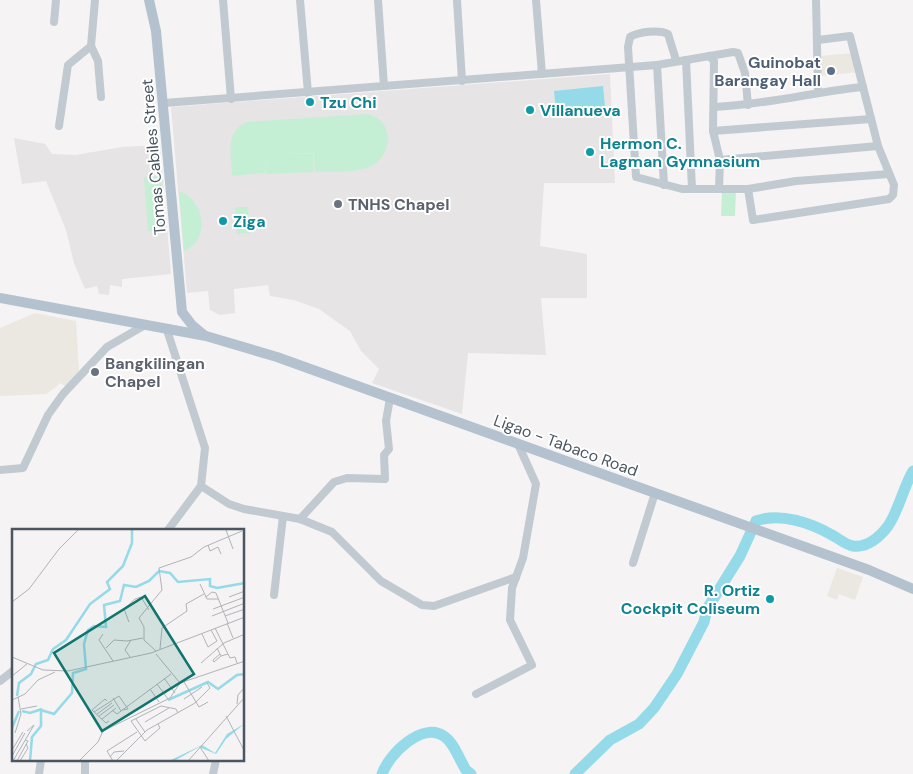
<svg xmlns="http://www.w3.org/2000/svg" width="913" height="774" font-family="'DM Sans',sans-serif">
  <style>
    .commercial { fill: #eae8e1 }
    .education { fill: #e6e4e5 }
    .green { fill: #c5efd4 }
    .water { fill: #94dae9 }
    .lines { fill: none; stroke-linecap: round; stroke-linejoin: round }
    .river { stroke: #94dae9; stroke-width: 11 }
    .minor { stroke: #c1cad1; stroke-width: 8 }
    .major { stroke: #b4c2cf; stroke-width: 10 }
    .service-dot { fill: #5c6f8a; stroke: #fff; stroke-width: 2 }
    .culture-dot { fill: #0f9aa8; stroke: #fff; stroke-width: 2 }
    .worship-dot { fill: #6b7280; stroke: #fff; stroke-width: 2 }
    .labels { text-anchor: middle; stroke-width: 4; stroke-linejoin: round; paint-order: stroke }
    .service-label { font-size: 16px; font-weight: bold; fill: #4e5e75; stroke: #fff; text-anchor: end }
    .culture-label { font-size: 16px; font-weight: bold; fill: #0d838f; stroke: #fff; text-anchor: start }
    .street-label { font-size: 16px; fill: #4b5660; stroke: #fff }
    .worship-label { font-size: 16px; font-weight: bold; fill: #5b616d; stroke: #fff; text-anchor: start }
    .inset-river { fill: none; stroke: #94dae9; stroke-width: 2.5 }
    .inset-road { fill: none; stroke: #b1b4b8; stroke-width: 1 }
    .view { fill: #0f766e; fill-opacity: 0.15; stroke: #0f766e; stroke-width: 2.5 }
    .inset-edge { fill: none; stroke: #4b5660; stroke-width: 2.5 }
  </style>
  <rect width="100%" height="100%" fill="#f5f3f3"/>
  <g class="commercial">
    <polygon points="853,53 858,72 821,76 821,56"/>
    <polygon points="35,313 76,321 79,371 66,387 61,383 46,394 0,396 0,328"/>
    <polygon points="837,568 863,577 855,600 839,594 837,600 827,596"/>
  </g>
  <g class="education">
    <polygon points="610,74 615,183 544,183 540,246 587,254 587,298 541,298 546,355 468,353 462,414 372,383 379,369 361,351 350,331 319,309 294,300 270,296 268,285 234,289 235,313 220,315 210,310 208,291 187,293 171,107"/>
    <polygon points="14,138 45,144 52,154 76,155 122,147 160,145 171,274 122,279 122,287 110,285 109,295 99,294 97,286 85,289 74,263 66,230 46,181 22,184"/>
  </g>
  <g class="green">
    <path d="M367 114C393 118 394 153 373 165 358 174 332 171 315 172L314 153 280 154H313L314 172 266 174 265 155V173L232 176C231 155 225 131 247 122Z"/>
    <polygon points="161,176 165,229 148,231 144,177"/>
    <polygon points="722,190 736,191 735,216 721,216"/>
    <path d="M179 191C205 200 211 240 184 251Z"/>
    <polygon points="235,207 248,207 250,233 237,234"/>
  </g>
  <polygon class="water" points="603,86 605,107 556,111 554,91"/>
  <g class="lines">
    <g class="river">
      <path d="M382 774C389 754 423 720 445 737 454 743 460 761 466 770L471 774"/>
      <path d="M575 774 610 740 639 724 654 708 677 674 704 622 707 609 740 556 756 521C780 512 811 523 832 535 838 538 846 545 853 546 867 548 880 537 888 526 899 510 903 488 913 471"/>
    </g>
    <g class="minor">
      <polyline points="95,0 91,46 98,61 101,97"/>
      <polyline points="223,0 231,99"/>
      <polyline points="300,0 308,93"/>
      <polyline points="378,0 384,86"/>
      <polyline points="457,0 462,81"/>
      <polyline points="536,0 542,74"/>
      <polyline points="816,0 818,92"/>
      <polyline points="54,22 56,0"/>
      <polyline points="709,56 714,61 713,131 720,160 719,189"/>
      <path d="M676 60 668 34C659 29 638 32 630 37L628 47 636 177 682 189H748L796 181 889 174"/>
      <polyline points="686,60 692,189"/>
      <polyline points="657,65 664,185"/>
      <polyline points="164,103 657,65 733,52 738,53 745,73 748,105"/>
      <path d="M714 107C764 105 813 92 863 87"/>
      <polyline points="59,126 68,65 91,46"/>
      <polyline points="713,131 871,119"/>
      <polyline points="720,160 878,146"/>
      <polyline points="748,189 753,220 889,199 893,195 894,185 878,146 850,36 818,40"/>
      <polyline points="167,330 205,448 201,486 168,530"/>
      <polyline points="0,470 23,468 48,415 63,394 107,347 145,325"/>
      <polyline points="201,486 229,504 244,509 300,519 332,532 381,581 422,605 434,606 516,577"/>
      <polyline points="300,519 334,482 347,478 385,479 384,455 389,449 386,421 390,398"/>
      <polyline points="633,563 655,493"/>
      <polyline points="274,595 283,516"/>
      <polyline points="0,681 14,670"/>
      <polyline points="476,694 532,665 510,620 512,588 523,558 536,484 518,444"/>
      <polyline points="39,774 41,760"/>
      <polyline points="85,774 85,762"/>
      <polyline points="213,774 216,760"/>
    </g>
    <g class="major">
      <polyline points="149,0 156,31 182,312 192,325 204,335"/>
      <polyline points="0,298 206,336 277,357 869,570 913,589"/>
    </g>
  </g>
  <circle class="service-dot" cx="831" cy="71" r="5"/>
  <g class="culture-dot">
    <circle cx="310" cy="102" r="5"/>
    <circle cx="530" cy="110" r="5"/>
    <circle cx="590" cy="152" r="5"/>
    <circle cx="223" cy="221" r="5"/>
    <circle cx="770" cy="599" r="5"/>
  </g>
  <g class="worship-dot">
    <circle cx="338" cy="204" r="5"/>
    <circle cx="95" cy="372" r="5"/>
  </g>
  <g class="labels">
    <g class="service-label">
      <text x="821" y="68">Guinobat<tspan x="821" dy="18">Barangay Hall</tspan></text>
    </g>
    <g class="culture-label">
      <text x="320" y="108">Tzu Chi</text>
      <text x="540" y="116">Villanueva</text>
      <text x="600" y="149">Hermon C.<tspan x="600" dy="18">Lagman Gymnasium</tspan></text>
      <text x="233" y="227">Ziga</text>
      <text x="760" y="596" text-anchor="end">R. Ortiz<tspan x="760" dy="18">Cockpit Coliseum</tspan></text>
    </g>
    <g class="street-label">
      <text transform="translate(153 157) rotate(-95)" y="6">Tomas Cabiles Street</text>
      <text transform="translate(566 445) rotate(20)" y="6">Ligao - Tabaco Road</text>
    </g>
    <g class="worship-label">
      <text x="348" y="210">TNHS Chapel</text>
      <text x="105" y="369">Bangkilingan<tspan x="105" dy="18">Chapel</tspan></text>
    </g>
  </g>
  <g transform="translate(12 529)">
    <rect width="232" height="232" fill="#f5f3f3"/>
    <path d="M232 195 214 210 204 225 187 218 164 231 157 232 190 216 203 224 215 205Z" fill="#94dae9"/>
    <path class="inset-river" d="M5 167 7 154 19 145 24 135 36 131 41 120 54 111 78 75 98 60 95 53 111 37 120 14V1M156 171 196 153 206 160 225 146 233 145M10 182 18 184 30 180M0 199 7 182M18 232 20 208 29 197V181L42 185 60 164 61 144 74 140 72 115 76 101 82 97 94 98 92 76 108 72 112 56 124 58 137 52 147 42 158 44 166 53 198 50V57L205 59 233 54"/>
    <path class="inset-road" d="M214 1 221 20M196 16 198 22 206 18 209 25M188 55 195 70H206M194 68 200 63 204 64 216 94M217 68 233 62M0 73 17 60 47 20 66 1M201 80 233 68M200 87 233 74M213 87 233 80M117 93 112 80 123 70 129 68 137 81M215 94 221 109M203 99 218 129 223 128 225 134M91 105 87 111 101 132M190 105 196 118 205 112 199 101M94 119 102 111 115 112 131 109M205 119 209 127 216 125M148 120 150 99 175 82 174 75 192 65M144 122 132 111V98L127 89 150 61 147 39 179 28 192 18 230 2M144 125 168 154 233 132M208 125 201 131 202 133 209 127M0 128 31 141 56 142 139 124 233 88M118 128 113 121 119 111M189 134 212 114 233 105M0 147 15 135M152 149 163 164M172 153 187 178 196 173M145 155 156 170M138 160 147 173M101 169 109 182M172 170 190 158M0 171 13 165 26 151 43 143M95 172 93 170 80 181 94 194 97 192M225 175 226 166 233 158M9 180 25 177M100 181 105 185 159 145M82 183 107 167 116 180 110 181M85 185 100 174M87 187 102 176M214 187 233 223M90 190 104 179M124 190 133 203M133 193 157 179M146 195 148 199 133 212 119 192 149 177 164 180 166 184M3 204 9 185 6 168M188 218 197 232M0 221 11 203M0 227 13 204M98 228 102 223 112 222M1 232 22 196 15 202M5 232 16 212 13 211M8 232 16 219 14 215M67 232 86 213 91 202 158 169 168 154M101 232 95 222 125 203M104 232 135 201 183 174 198 159 195 154M176 232 233 168"/>
    <path class="view" d="M133 67 182 145 90 202 42 124Z"/>
    <rect width="232" height="232" class="inset-edge"/>
  </g>
</svg>
